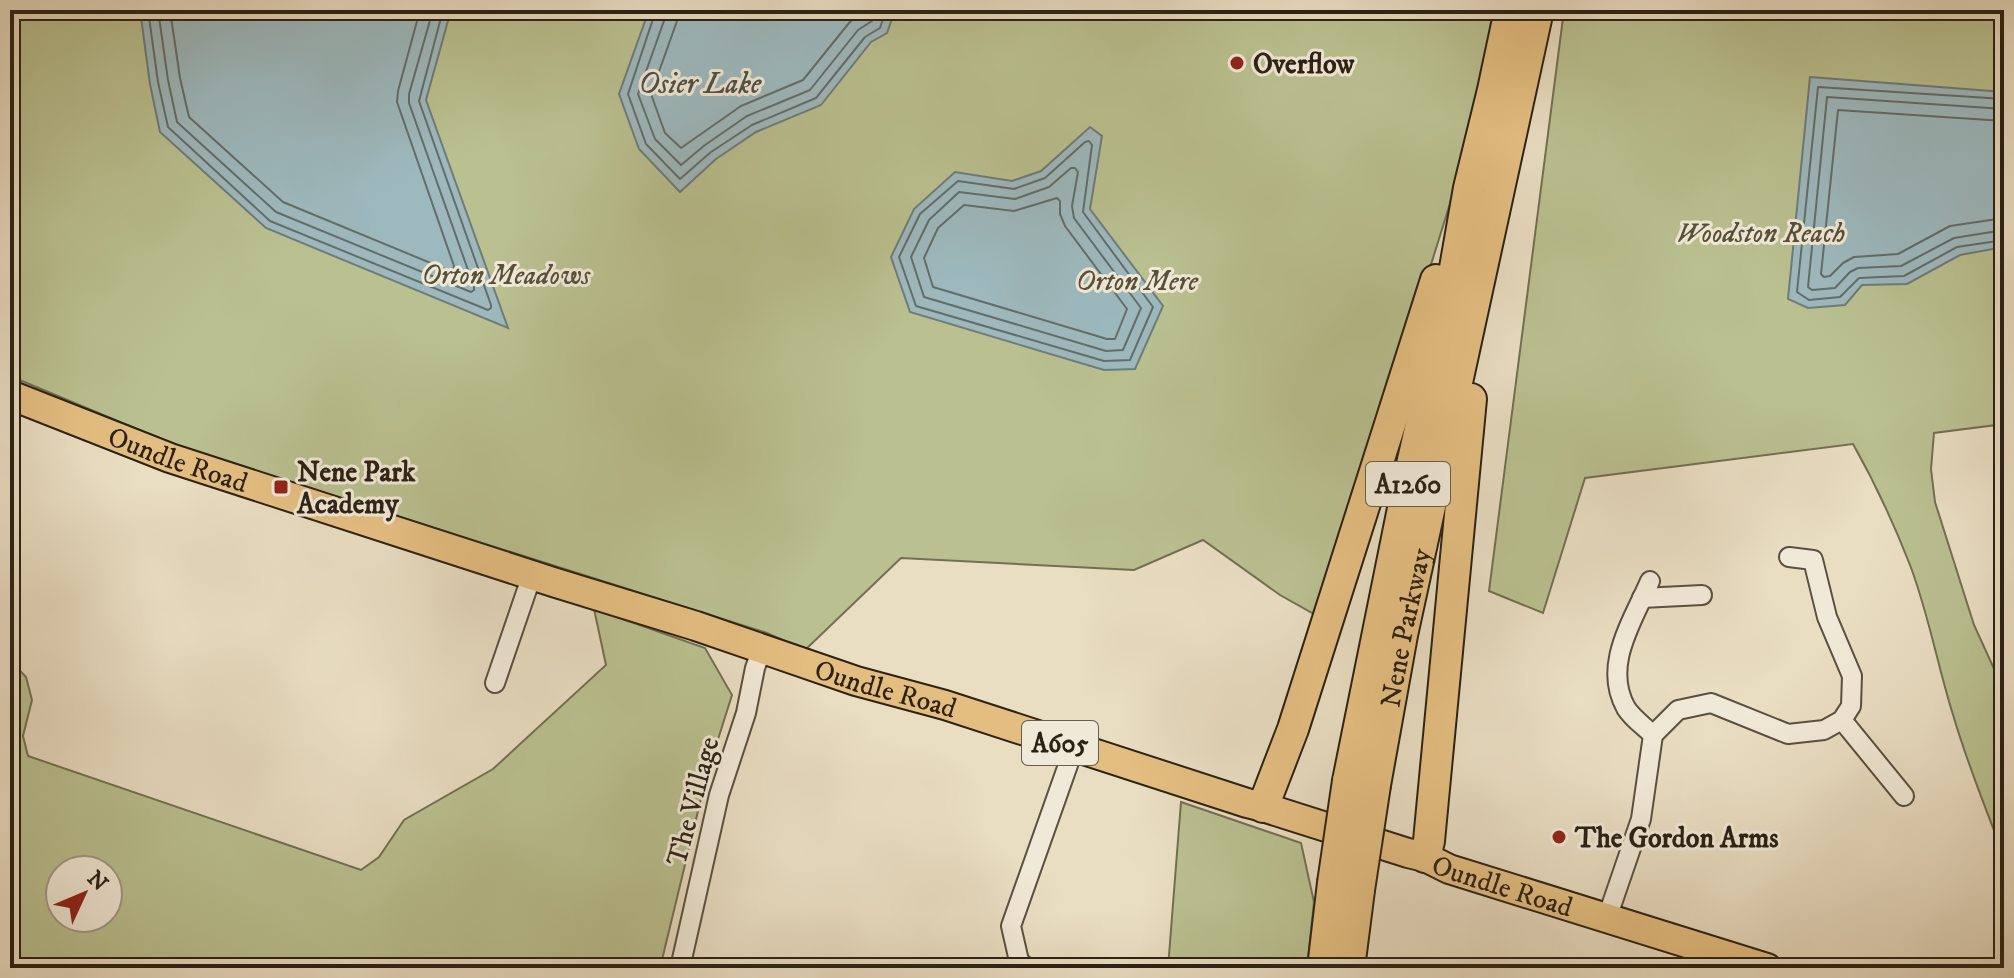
<svg xmlns="http://www.w3.org/2000/svg" width="2014" height="978" font-family="'IM FELL DW Pica',serif">
  <style>
    .green { fill: #bac090; stroke: #727052; stroke-width: 2; fill-rule: evenodd }
    .water { fill: #9db9be; stroke: #6f7c7a; stroke-width: 2 }
    .lines { fill: none; stroke-linecap: round; stroke-linejoin: round }
    .shore { stroke: #646d6a; stroke-width: 2 }
    .minor-casing { stroke: #5a5040; stroke-width: 22 }
    .primary-casing { stroke: #2b2115; stroke-width: 32 }
    .trunk-casing { stroke: #2b2115; stroke-width: 34 }
    .minor { stroke: #f1e9d7; stroke-width: 18 }
    .primary { stroke: #e4be81; stroke-width: 28 }
    .trunk { stroke: #e4be81; stroke-width: 30 }
    .rail { stroke: #2b2115; stroke-width: 5; stroke-dasharray: 14 14; stroke-linecap: butt }
    .trunk-bridge-casing { stroke: #2b2115; stroke-width: 34; stroke-linecap: butt }
    .trunk-bridge { stroke: #e4be81; stroke-width: 30 }
    .poi-dot { fill: #8f2418; stroke: #f1e9d7; stroke-width: 3 }
    .labels { text-anchor: middle; stroke-width: 6; stroke-linejoin: round; paint-order: stroke }
    .shield { fill: #f1e9d7; stroke: #665d4f; stroke-width: 2 }
    .shield-label { font-size: 26px; font-weight: bold; fill: #2b2115 }
    .poi-label { font-size: 28px; font-weight: bold; fill: #2b2115; stroke: #f1e9d7; text-anchor: start }
    .park-label { font-size: 28px; font-style: italic; fill: #56513a; stroke: #f1e9d7 }
    .street-label { font-size: 28px; fill: #2b2115; stroke: #f1e9d7 }
    .water-label { font-size: 30px; font-style: italic; fill: #4d4f48; stroke: #f1e9d7 }
  </style>
  <rect width="100%" height="100%" fill="#e9ddc2"/>
  <filter id="stains"><feTurbulence type="fractalNoise" baseFrequency=".0025" numOctaves="4"/><feColorMatrix values="0 0 0 0 .2 0 0 0 0 .09 0 0 0 0 .02 0 0 0 .5 -.17"/></filter>
  <radialGradient id="worn" r=".72"><stop offset=".6" stop-color="#630" stop-opacity="0"/><stop offset="1" stop-color="#630" stop-opacity=".3"/></radialGradient>
  <g class="green">
    <polygon points="10,10 1502,10 1457,181 1321,618 1280,595 1203,540 1134,570 901,558 805,650 767,633 248,469 168,442 10,376"/>
    <path d="M1564 10H1971L2004 16V424L1934 433 1931 469 1935 502 1974 625 1995 671 2004 685V856C1986 810 1968 765 1954 718 1938 668 1929 615 1910 565 1894 524 1875 483 1853 444L1585 478 1543 613 1489 591Z"/>
    <path d="M594 609 705 648 732 695 707 774 660 968H10V660L26 677 32 700 23 736 28 756 361 870 379 857 404 820 493 769 606 665ZM60 870H108V918H60Z"/>
    <polygon points="1181,802 1301,843 1314,902 1307,968 1168,968"/>
  </g>
  <g class="water">
    <polygon points="140,10 451,10 426,100 508,328 266,228 160,132 150,84"/>
    <polygon points="649,10 895,10 887,33 871,42 821,105 756,132 716,159 680,192 639,149 619,94"/>
    <polygon points="1810,77 2004,92 2004,247 1960,255 1907,284 1862,285 1845,305 1808,308 1788,299"/>
    <polygon points="1090,127 1102,136 1090,209 1163,306 1135,369 1104,370 910,312 891,257 914,209 955,172 1012,181 1041,171"/>
  </g>
  <g class="lines">
    <g class="shore">
      <polyline points="148,10 158,82 168,127 270,221 488,310 491,308 491,305 419,101 443,10"/>
      <polyline points="158,10 168,80 177,122 276,212 471,292 474,290 474,287 409,103 409,94 433,10"/>
      <polyline points="170,10 180,78 189,117 283,202 450,271 453,269 454,266 397,102 398,91 420,10"/>
      <polyline points="656,10 628,94 646,144 680,179 711,152 752,125 816,98 865,37 880,28 886,10"/>
      <polyline points="666,10 665,18 638,94 655,139 681,165 705,145 747,116 810,90 858,30 872,21 876,10"/>
      <polyline points="678,10 677,21 651,94 665,133 681,148 741,106 803,80 849,23 863,10"/>
      <polyline points="2004,99 1818,87 1797,292 1809,300 1840,297 1859,278 1904,276 1957,247 2004,240"/>
      <polyline points="2004,109 1827,97 1808,287 1812,290 1835,288 1850,272 1858,268 1901,266 1954,238 2004,230"/>
      <polyline points="2004,121 1838,110 1821,274 1824,277 1830,276 1843,263 1854,257 1898,254 1950,226 2004,218"/>
      <polygon points="1089,141 1092,145 1083,212 1153,307 1130,360 1104,361 916,306 899,257 920,214 958,181 1014,189 1045,178 1085,142"/>
      <polygon points="1075,168 1078,172 1072,206 1074,218 1141,308 1123,350 1106,351 924,297 911,257 929,220 959,192 1015,199 1049,187 1071,168"/>
      <polygon points="1057,198 1060,201 1060,214 1065,226 1127,309 1115,339 1107,339 933,287 924,258 938,228 964,205 1014,211"/>
    </g>
    <defs>
      <g id="minor">
        <polyline points="1642,598 1702,595"/>
        <polyline points="495,683 532,575"/>
        <polyline points="1842,720 1904,796"/>
        <polyline points="1653,735 1678,710 1711,703 1788,734 1824,730 1842,720 1851,706 1852,676 1827,617 1813,560 1789,557"/>
        <path d="M1607 918 1641 819 1653 735C1645 727 1632 718 1626 708 1602 665 1633 621 1650 581"/>
        <polyline points="680,968 719,795 746,713 755,668 762,649"/>
        <polyline points="1027,968 1019,961 1011,926 1074,748"/>
      </g>
      <g id="primary">
        <path id="s1" d="M10 395 170 458 553 582 696 626 856 681 945 705 1247 803 1263 807 1408 853 1425 857 1449 869 1767 968"/>
      </g>
      <g id="trunk">
        <polyline points="1348,781 1411,469 1451,291 1469,188 1493,90 1510,10"/>
        <path id="s2" d="M1375 785 1402 635 1538 10"/>
        <polyline points="1263,807 1293,729 1436,280"/>
        <polyline points="1425,857 1429,841 1471,399"/>
        <polyline points="1323,968 1333,883"/>
        <polyline points="1349,968 1359,890"/>
      </g>
    </defs>
    <use href="#minor" class="minor-casing"/>
    <use href="#primary" class="primary-casing"/>
    <use href="#trunk" class="trunk-casing"/>
    <use href="#minor" class="minor"/>
    <use href="#primary" class="primary"/>
    <use href="#trunk" class="trunk"/>
    <polyline class="rail" points="1971,10 2004,16"/>
    <defs>
      <g id="trunk-bridge">
        <polyline points="1333,883 1348,781"/>
        <polyline points="1359,890 1375,785"/>
      </g>
    </defs>
    <use href="#trunk-bridge" class="trunk-bridge-casing"/>
    <use href="#trunk-bridge" class="trunk-bridge"/>
  </g>
  <g class="poi-dot">
    <circle cx="1237" cy="63" r="8"/>
    <rect x="273" y="479" width="16" height="16" rx="4"/>
    <circle cx="1559" cy="837" r="8"/>
  </g>
  <g class="labels">
    <g class="shield">
      <rect x="1366" y="462" width="84" height="44" rx="6"/>
      <rect x="1022" y="721" width="76" height="44" rx="6"/>
    </g>
    <g class="shield-label">
      <text x="1408" y="493">A1260</text>
      <text x="1060" y="752">A605</text>
    </g>
    <g class="poi-label">
      <text x="1253" y="73">Overflow</text>
      <text x="297" y="481">Nene Park<tspan x="297" dy="32">Academy</tspan></text>
      <text x="1575" y="847">The Gordon Arms</text>
    </g>
    <g class="park-label">
      <text x="1761" y="242">Woodston Reach</text>
      <text x="506" y="284">Orton Meadows</text>
      <text x="1137" y="290">Orton Mere</text>
    </g>
    <g class="street-label">
      <text dy="10" stroke="none"><textPath href="#s1" startOffset="180">Oundle Road</textPath></text>
      <text dy="10" stroke="none"><textPath href="#s2" startOffset="160">Nene Parkway</textPath></text>
      <text dy="10" stroke="none"><textPath href="#s1" startOffset="924">Oundle Road</textPath></text>
      <text transform="translate(692 801) rotate(-75)" y="10">The Village</text>
      <text dy="10" stroke="none"><textPath href="#s1" startOffset="1572">Oundle Road</textPath></text>
    </g>
    <g class="water-label">
      <text x="700" y="93">Osier Lake</text>
    </g>
  </g>
  <rect width="2014" height="978" fill="none" stroke="#e9ddc2" stroke-width="40"/>
  <rect x="12" y="12" width="1990" height="954" fill="none" stroke="#2b2115" stroke-width="4"/>
  <rect x="20" y="20" width="1974" height="938" fill="none" stroke="#2b2115" stroke-width="2"/>
  <g transform="translate(84 894) rotate(46)"><circle r="38" fill="#f1e9d7" stroke="#a29989" stroke-width="2"/>
  <path d="M0-6L14 30L0 20L-14 30Z" fill="#8f2418"/>
  <text y="-12" font-size="22" font-weight="bold" text-anchor="middle" fill="#2b2115">N</text>
  </g>
  <rect width="100%" height="100%" filter="url(#stains)"/>
  <rect width="100%" height="100%" fill="url(#worn)"/>
</svg>
